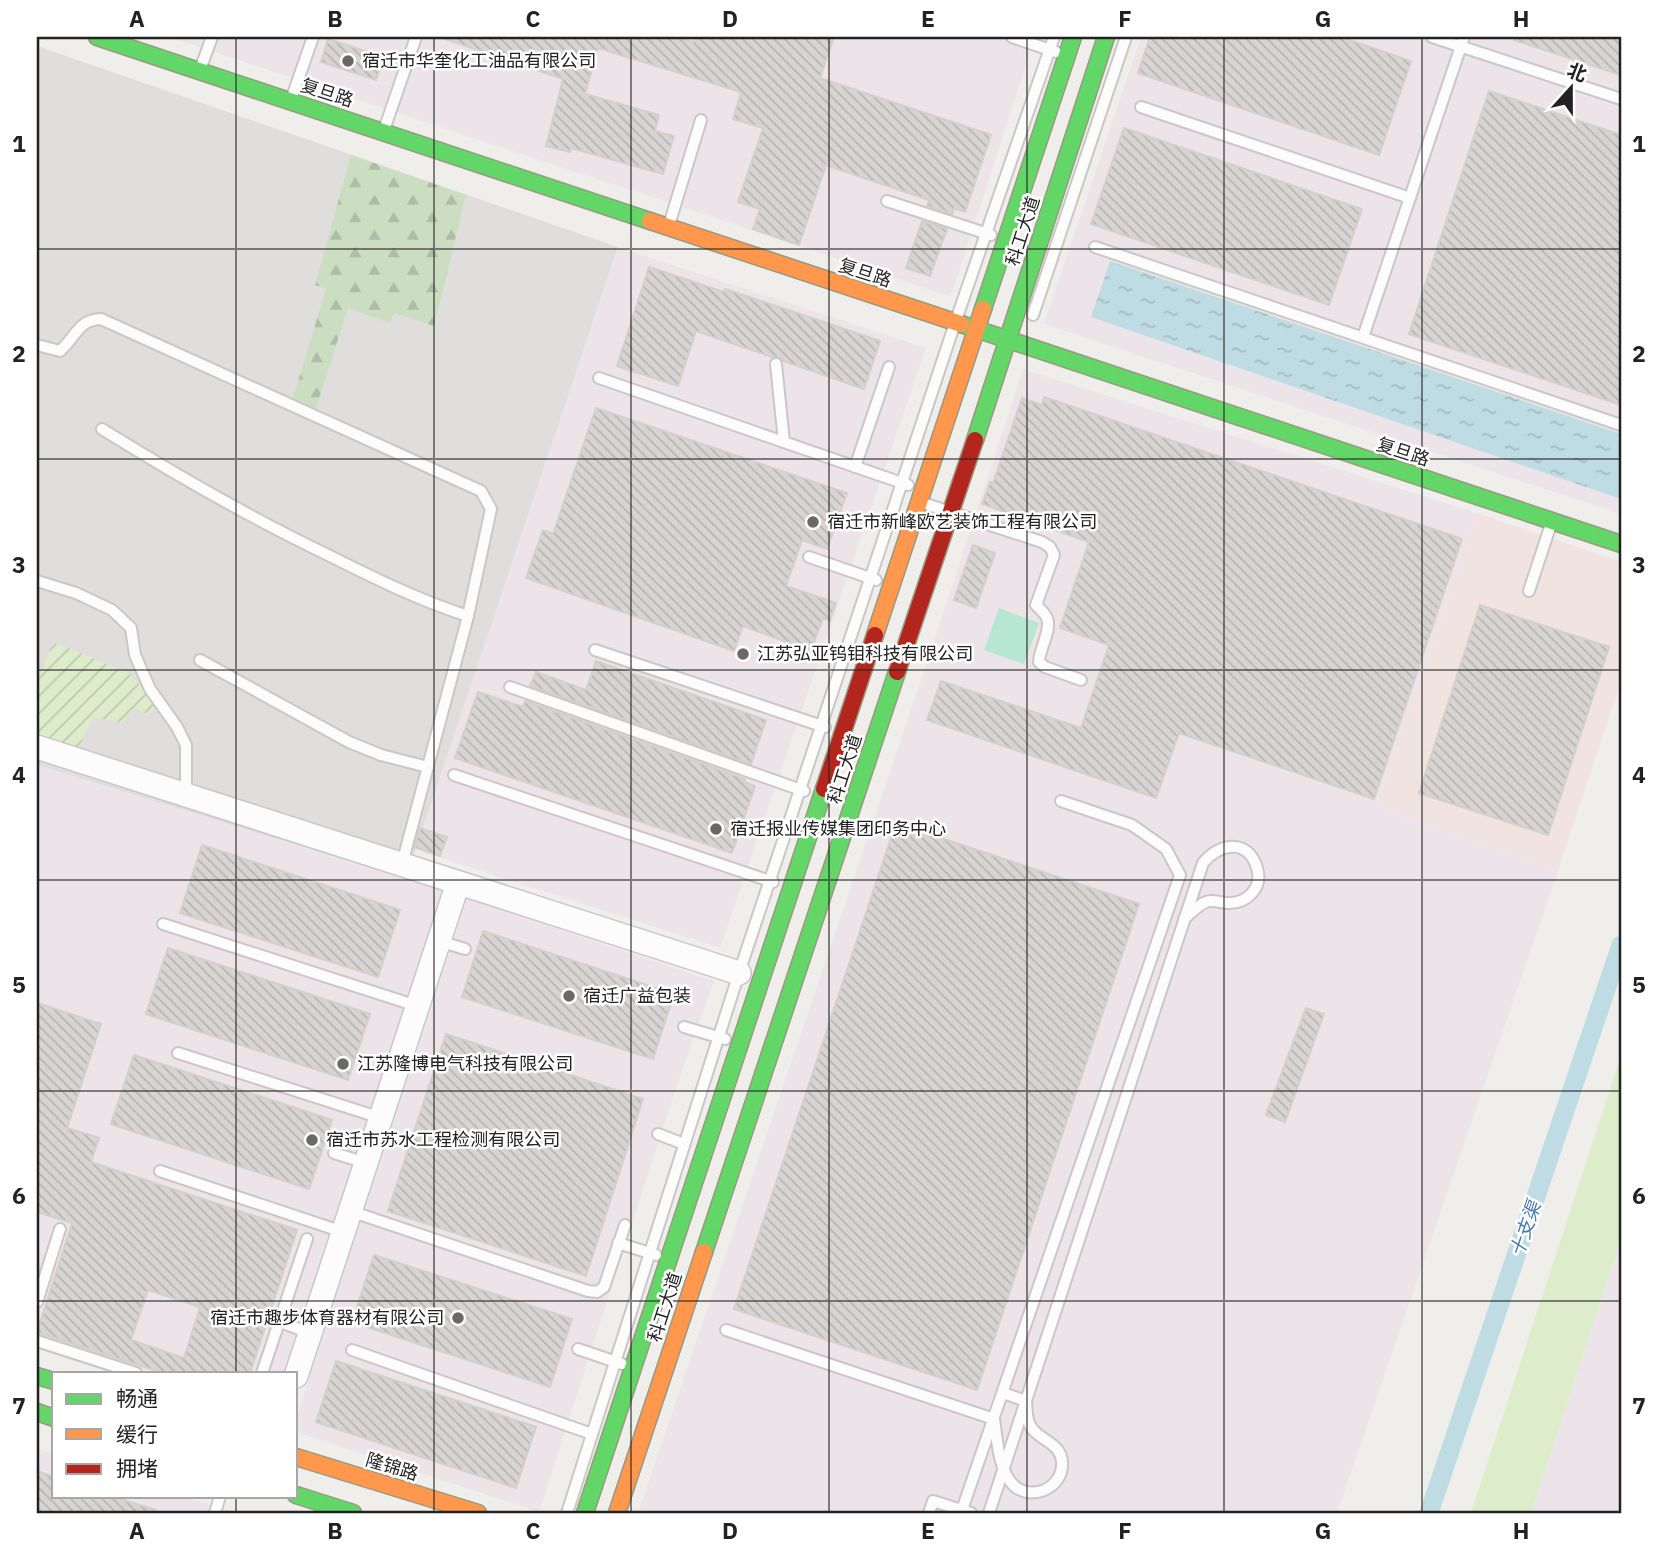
<svg xmlns="http://www.w3.org/2000/svg" width="1658" height="1550" font-family="'IBM Plex Sans','Noto Sans SC',sans-serif">
  <style>
    .residential { fill: #dfdedc }
    .commercial { fill: #f1e3e1 }
    .industrial { fill: #ede4e9 }
    .grass { fill: #ddeccb }
    .forest { fill: url(#forest-firs) }
    .garden { fill: url(#garden-furrows) }
    .pitch { fill: #b7e6d2 }
    .water { fill: url(#water-ripples) }
    .lines { fill: none; stroke-linecap: round; stroke-linejoin: round }
    .canal { stroke: #bfdbe3; stroke-width: 19 }
    .building { fill: url(#building-back-hatch); stroke: #d3d0cc; stroke-width: 2; fill-rule: evenodd }
    .lane-casing { stroke: #c9c8c7; stroke-width: 14 }
    .street-casing { stroke: #c9c8c7; stroke-width: 26 }
    .fast-casing { stroke: #999a82; stroke-width: 19 }
    .slow-casing { stroke: #999a82; stroke-width: 19 }
    .jam-casing { stroke: #999a82; stroke-width: 19 }
    .lane { stroke: #fdfcfc; stroke-width: 10 }
    .street { stroke: #fdfcfc; stroke-width: 23 }
    .fast { stroke: #63d668; stroke-width: 16 }
    .slow { stroke: #ff974d; stroke-width: 16 }
    .jam { stroke: #b3261e; stroke-width: 16 }
    .grid { fill: none; stroke: #222; stroke-width: 2; stroke-opacity: 0.55 }
    .poi-dot { fill: #6a6968; stroke: #fff; stroke-width: 2.5 }
    .labels { text-anchor: middle; stroke-width: 5; stroke-linejoin: round; paint-order: stroke }
    .poi-label { font-size: 18px; fill: #222; stroke: #fff; text-anchor: start }
    .street-label { font-size: 18px; fill: #222; stroke: #fff }
    .water-label { font-size: 19px; font-style: italic; fill: #4a7aab; stroke: #fff }
    .neatline { fill: none; stroke: #222; stroke-width: 2.5 }
    .grid-label { font-size: 23px; text-anchor: middle; font-weight: bold; fill: #222 }
  </style>
  <defs>
    <pattern id="forest-firs" width="22" height="20" patternUnits="userSpaceOnUse" patternTransform="scale(1.75)"><rect width="22" height="20" fill="#cbdec1"/><path d="M5 1l3.5 6h-7zM16 11l3.5 6h-7z" fill="#aebea6"/></pattern>
    <pattern id="garden-furrows" width="10" height="10" patternUnits="userSpaceOnUse" patternTransform="scale(1.75)"><rect width="10" height="10" fill="#ddeccb"/><path d="M-1 1l2-2M0 10L10 0M9 11l2-2" fill="none" stroke="#bdcaae"/></pattern>
    <pattern id="water-ripples" width="26" height="14" patternUnits="userSpaceOnUse" patternTransform="scale(1.75)"><rect width="26" height="14" fill="#bfdbe3"/><path d="M2 4q2-2 4 0t4 0M15 11q2-2 4 0t4 0" fill="none" stroke="#a4bcc2"/></pattern>
    <pattern id="building-back-hatch" width="6" height="6" patternUnits="userSpaceOnUse" patternTransform="scale(1.75)"><rect width="6" height="6" fill="#d7d4d2"/><path d="M-1 5l2 2M0 0l6 6M5-1l2 2" fill="none" stroke="#b8b6b4"/></pattern>
  </defs>
  <rect width="100%" height="100%" fill="#f0eeeb"/>
  <polygon class="residential" points="37,46 618,247 406,879 37,765"/>
  <polygon class="commercial" points="1477,513 1621,562 1621,682 1558,871 1377,807"/>
  <g class="industrial">
    <polygon points="169,37 1035,37 953,290 949,296"/>
    <polygon points="1141,37 1621,37 1621,514 1044,324"/>
    <polygon points="618,247 926,348 720,948 416,850"/>
    <polygon points="1023,369 1477,513 1377,807 1558,871 1337,1513 638,1513 929,657"/>
    <polygon points="37,765 442,891 284,1373 112,1373 37,1349"/>
    <polygon points="467,899 714,981 675,1091 539,1512 296,1432 296,1419 324,1332"/>
    <polygon points="1621,1239 1621,1513 1531,1513"/>
    <polygon points="37,1449 54,1454 54,1496 183,1496 238,1513 37,1513"/>
  </g>
  <polygon class="grass" points="1621,1056 1621,1239 1531,1513 1471,1513"/>
  <polygon class="forest" points="351,155 466,195 434,326 394,313 390,323 348,308 316,408 293,398 326,289 315,285"/>
  <polygon class="garden" points="53,642 131,674 156,707 148,714 134,708 122,723 93,717 77,751 37,738 37,684"/>
  <polygon class="pitch" points="999,608 1039,623 1024,664 984,650"/>
  <polygon class="water" points="1110,261 1621,434 1621,499 1091,317"/>
  <g class="lines">
    <polyline class="canal" points="1429,1513 1621,945"/>
  </g>
  <g class="building">
    <polygon points="446,37 676,37 694,42 695,37 834,37 820,78 991,135 965,212 954,208 952,214 927,206 929,200 826,165 799,245 753,229 760,209 738,202 763,128 733,119 741,92 598,48 585,94 659,115 655,131 674,136 663,174 571,148 570,152 546,146 563,79 445,39"/>
    <polygon points="1150,37 1341,37 1411,61 1379,155 1138,73"/>
    <polygon points="1514,37 1621,37 1621,75 1514,40"/>
    <polygon points="328,39 383,57 376,80 321,62"/>
    <polygon points="1489,91 1621,135 1621,405 1409,334"/>
    <polygon points="1124,128 1362,209 1329,305 1091,224"/>
    <polygon points="922,221 947,229 930,276 906,268"/>
    <polygon points="649,267 724,292 725,289 880,341 864,389 783,361 779,357 772,357 696,331 678,386 617,366"/>
    <polygon points="1044,397 1462,539 1374,799 1179,733 1156,798 927,720 941,681 1081,728 1109,645 1060,628 1089,542 982,504 990,482 993,483 1022,398 1042,405"/>
    <polygon points="596,408 847,493 827,549 802,540 786,586 836,603 830,621 823,618 811,651 743,626 734,651 526,578 543,530 553,534"/>
    <polygon points="973,545 995,553 976,608 954,600"/>
    <polygon points="1480,605 1609,647 1548,835 1419,793"/>
    <polygon points="596,661 766,720 751,764 530,686 536,672 586,690"/>
    <polygon points="478,692 523,707 525,701 745,779 744,782 755,786 732,853 455,758"/>
    <polygon points="896,823 1139,904 977,1390 734,1309"/>
    <polygon points="420,828 447,837 440,856 415,847"/>
    <polygon points="202,845 400,910 378,977 180,913"/>
    <polygon points="483,931 674,994 653,1059 462,997"/>
    <polygon points="168,948 370,1014 348,1080 146,1014"/>
    <path d="M37 1003 101 1024 67 1128 99 1138 91 1162 297 1230 250 1373H163L37 1332 72 1223 37 1212ZM148 1290 200 1307 184 1358 131 1340Z"/>
    <polygon points="1306,1008 1324,1014 1285,1122 1266,1115"/>
    <polygon points="446,1034 643,1099 586,1276 388,1211"/>
    <polygon points="134,1055 332,1120 309,1189 111,1124"/>
    <polygon points="374,1255 572,1319 550,1387 352,1322"/>
    <polygon points="336,1361 536,1427 516,1488 316,1422"/>
    <polygon points="37,1471 54,1477 54,1496 111,1496 156,1510 155,1513 37,1513"/>
  </g>
  <g class="lines">
    <defs>
      <g id="lane">
        <polyline points="1012,37 1056,52"/>
        <polyline points="1432,37 1621,99"/>
        <polyline points="201,67 212,37"/>
        <polyline points="291,100 313,37"/>
        <polyline points="1141,107 1410,198"/>
        <polyline points="384,130 416,37"/>
        <polyline points="887,201 991,235"/>
        <polyline points="669,225 701,120"/>
        <polyline points="1095,247 1621,425"/>
        <polyline points="1033,315 1126,37"/>
        <polyline points="1363,337 1464,37"/>
        <path d="M37 345 60 351C75 338 79 319 101 319L481 491 491 509 468 616 402 864"/>
        <polyline points="776,364 784,442"/>
        <polyline points="599,378 908,485"/>
        <path d="M102 429C176 475 247 516 326 554 372 577 418 600 468 616"/>
        <polyline points="855,467 889,367"/>
        <path d="M920 502 1042 542 1050 547 1054 555 1036 605C1039 608 1045 613 1047 618 1052 630 1039 649 1039 662L1045 667 1081 680"/>
        <polyline points="809,557 876,580"/>
        <polyline points="37,581 76,593 112,610 131,628 135,655 150,689 177,727 186,745 186,795"/>
        <polyline points="1529,591 1551,524"/>
        <polyline points="595,650 825,727"/>
        <polyline points="200,660 349,742 381,755 428,767"/>
        <polyline points="510,687 804,791"/>
        <polyline points="454,775 773,882"/>
        <polyline points="163,924 417,1006"/>
        <polyline points="439,941 465,949"/>
        <polyline points="684,1027 725,1039"/>
        <polyline points="178,1053 381,1118"/>
        <polyline points="658,1134 684,1144"/>
        <polyline points="334,1153 366,1163"/>
        <polyline points="160,1171 343,1232"/>
        <polyline points="350,1211 588,1291 597,1292 604,1287 625,1225"/>
        <polyline points="618,1243 656,1255"/>
        <polyline points="37,1302 60,1229"/>
        <polyline points="280,1322 310,1333"/>
        <path d="M726 1330 994 1419C997 1438 998 1464 1010 1481 1026 1504 1064 1490 1062 1462 1061 1441 1035 1440 1029 1423 1026 1416 1027 1408 1026 1401L1003 1393"/>
        <polyline points="37,1341 136,1373"/>
        <polyline points="578,1349 622,1364"/>
        <polyline points="352,1350 592,1434"/>
        <polyline points="262,1373 307,1239"/>
        <polyline points="962,1510 1180,875 1166,849 1132,825 1061,801"/>
        <polyline points="215,1513 220,1496"/>
        <polyline points="567,1513 739,973 955,323 1054,37"/>
        <polyline points="929,1513 933,1501 971,1513"/>
        <path d="M989 1513 1203 863C1219 843 1248 838 1257 868 1263 888 1247 904 1227 903 1220 903 1213 899 1206 902 1198 905 1191 913 1184 919"/>
      </g>
      <g id="street">
        <polyline points="37,747 739,973"/>
        <polyline points="296,1376 458,883"/>
      </g>
      <g id="fast">
        <polyline points="97,37 650,221"/>
        <polyline points="983,309 1073,37"/>
        <polyline points="961,324 1621,544"/>
        <polyline points="975,440 1106,37"/>
        <polyline points="704,1252 897,672"/>
        <polyline points="37,1376 54,1381"/>
        <polyline points="37,1412 54,1418"/>
        <polyline points="296,1495 353,1513"/>
        <polyline points="585,1513 824,789"/>
      </g>
      <g id="slow">
        <polyline points="650,221 961,324"/>
        <polyline points="875,635 983,309"/>
        <polyline points="296,1457 478,1513"/>
        <polyline points="617,1513 704,1252"/>
      </g>
      <g id="jam">
        <polyline points="897,672 975,440"/>
        <polyline points="824,789 875,635"/>
      </g>
    </defs>
    <use href="#lane" class="lane-casing"/>
    <use href="#street" class="street-casing"/>
    <use href="#fast" class="fast-casing"/>
    <use href="#slow" class="slow-casing"/>
    <use href="#jam" class="jam-casing"/>
    <use href="#lane" class="lane"/>
    <use href="#street" class="street"/>
    <use href="#fast" class="fast"/>
    <use href="#slow" class="slow"/>
    <use href="#jam" class="jam"/>
  </g>
  <path class="grid" d="M236 37V1373M434 37V1513M631 37V1513M829 37V1513M1027 37V1513M1224 37V1513M1422 37V1513M37 249H1621M37 459H1621M37 670H1621M37 880H1621M37 1091H1621M37 1301H1621M236 1496V1513"/>
  <g class="poi-dot">
    <circle cx="348" cy="61" r="7"/>
    <circle cx="813" cy="522" r="7"/>
    <circle cx="743" cy="654" r="7"/>
    <circle cx="716" cy="829" r="7"/>
    <circle cx="569" cy="996" r="7"/>
    <circle cx="343" cy="1064" r="7"/>
    <circle cx="312" cy="1140" r="7"/>
    <circle cx="458" cy="1318" r="7"/>
  </g>
  <g class="labels">
    <g class="poi-label">
      <text x="362" y="67">宿迁市华奎化工油品有限公司</text>
      <text x="827" y="528">宿迁市新峰欧艺装饰工程有限公司</text>
      <text x="757" y="660">江苏弘亚钨钼科技有限公司</text>
      <text x="730" y="835">宿迁报业传媒集团印务中心</text>
      <text x="583" y="1002">宿迁广益包装</text>
      <text x="357" y="1070">江苏隆博电气科技有限公司</text>
      <text x="326" y="1146">宿迁市苏水工程检测有限公司</text>
      <text x="444" y="1324" text-anchor="end">宿迁市趣步体育器材有限公司</text>
    </g>
    <g class="street-label">
      <text transform="translate(327 93) rotate(18)" y="6">复旦路</text>
      <text transform="translate(1023 231) rotate(-72)" y="6">科工大道</text>
      <text transform="translate(865 273) rotate(18)" y="6">复旦路</text>
      <text transform="translate(1403 452) rotate(18)" y="6">复旦路</text>
      <text transform="translate(845 769) rotate(-72)" y="6">科工大道</text>
      <text transform="translate(665 1307) rotate(-72)" y="6">科工大道</text>
      <text transform="translate(392 1467) rotate(17)" y="6">隆锦路</text>
    </g>
    <g class="water-label">
      <text transform="translate(1525 1229) rotate(-71)" y="7">十支渠</text>
    </g>
  </g>
  <rect width="1658" height="1550" fill="none" stroke="#ffffff" stroke-width="77"/>
  <rect x="52" y="1372" width="245" height="126" fill="#ffffff" stroke="#a7a7a7" stroke-width="2"/>
  <rect x="66" y="1394" width="35" height="10" fill="#63d668" stroke="#a7a7a7" stroke-width="2"/>
  <text x="116" y="1406" font-size="21" fill="#222222">畅通</text>
  <rect x="66" y="1429" width="35" height="10" fill="#ff974d" stroke="#a7a7a7" stroke-width="2"/>
  <text x="116" y="1442" font-size="21" fill="#222222">缓行</text>
  <rect x="66" y="1464" width="35" height="10" fill="#b3261e" stroke="#a7a7a7" stroke-width="2"/>
  <text x="116" y="1476" font-size="21" fill="#222222">拥堵</text>
  <g transform="translate(1571 88) rotate(21)" stroke="#ffffff" stroke-width="5" paint-order="stroke">
  <path d="M0-5L12 26L0 18L-12 26Z" fill="#222222"/>
  <text y="-10" font-size="19" font-weight="bold" text-anchor="middle" fill="#222222">北</text>
  </g>
  <rect x="38" y="38" width="1582" height="1474" class="neatline"/>
  <g class="grid-label">
    <text x="137" y="27">A</text>
    <text x="335" y="27">B</text>
    <text x="533" y="27">C</text>
    <text x="730" y="27">D</text>
    <text x="928" y="27">E</text>
    <text x="1125" y="27">F</text>
    <text x="1323" y="27">G</text>
    <text x="1521" y="27">H</text>
    <text x="19" y="152">1</text>
    <text x="1639" y="152">1</text>
    <text x="19" y="362">2</text>
    <text x="1639" y="362">2</text>
    <text x="19" y="573">3</text>
    <text x="1639" y="573">3</text>
    <text x="19" y="783">4</text>
    <text x="1639" y="783">4</text>
    <text x="19" y="993">5</text>
    <text x="1639" y="993">5</text>
    <text x="19" y="1204">6</text>
    <text x="1639" y="1204">6</text>
    <text x="19" y="1414">7</text>
    <text x="1639" y="1414">7</text>
    <text x="137" y="1539">A</text>
    <text x="335" y="1539">B</text>
    <text x="533" y="1539">C</text>
    <text x="730" y="1539">D</text>
    <text x="928" y="1539">E</text>
    <text x="1125" y="1539">F</text>
    <text x="1323" y="1539">G</text>
    <text x="1521" y="1539">H</text>
  </g>
</svg>
